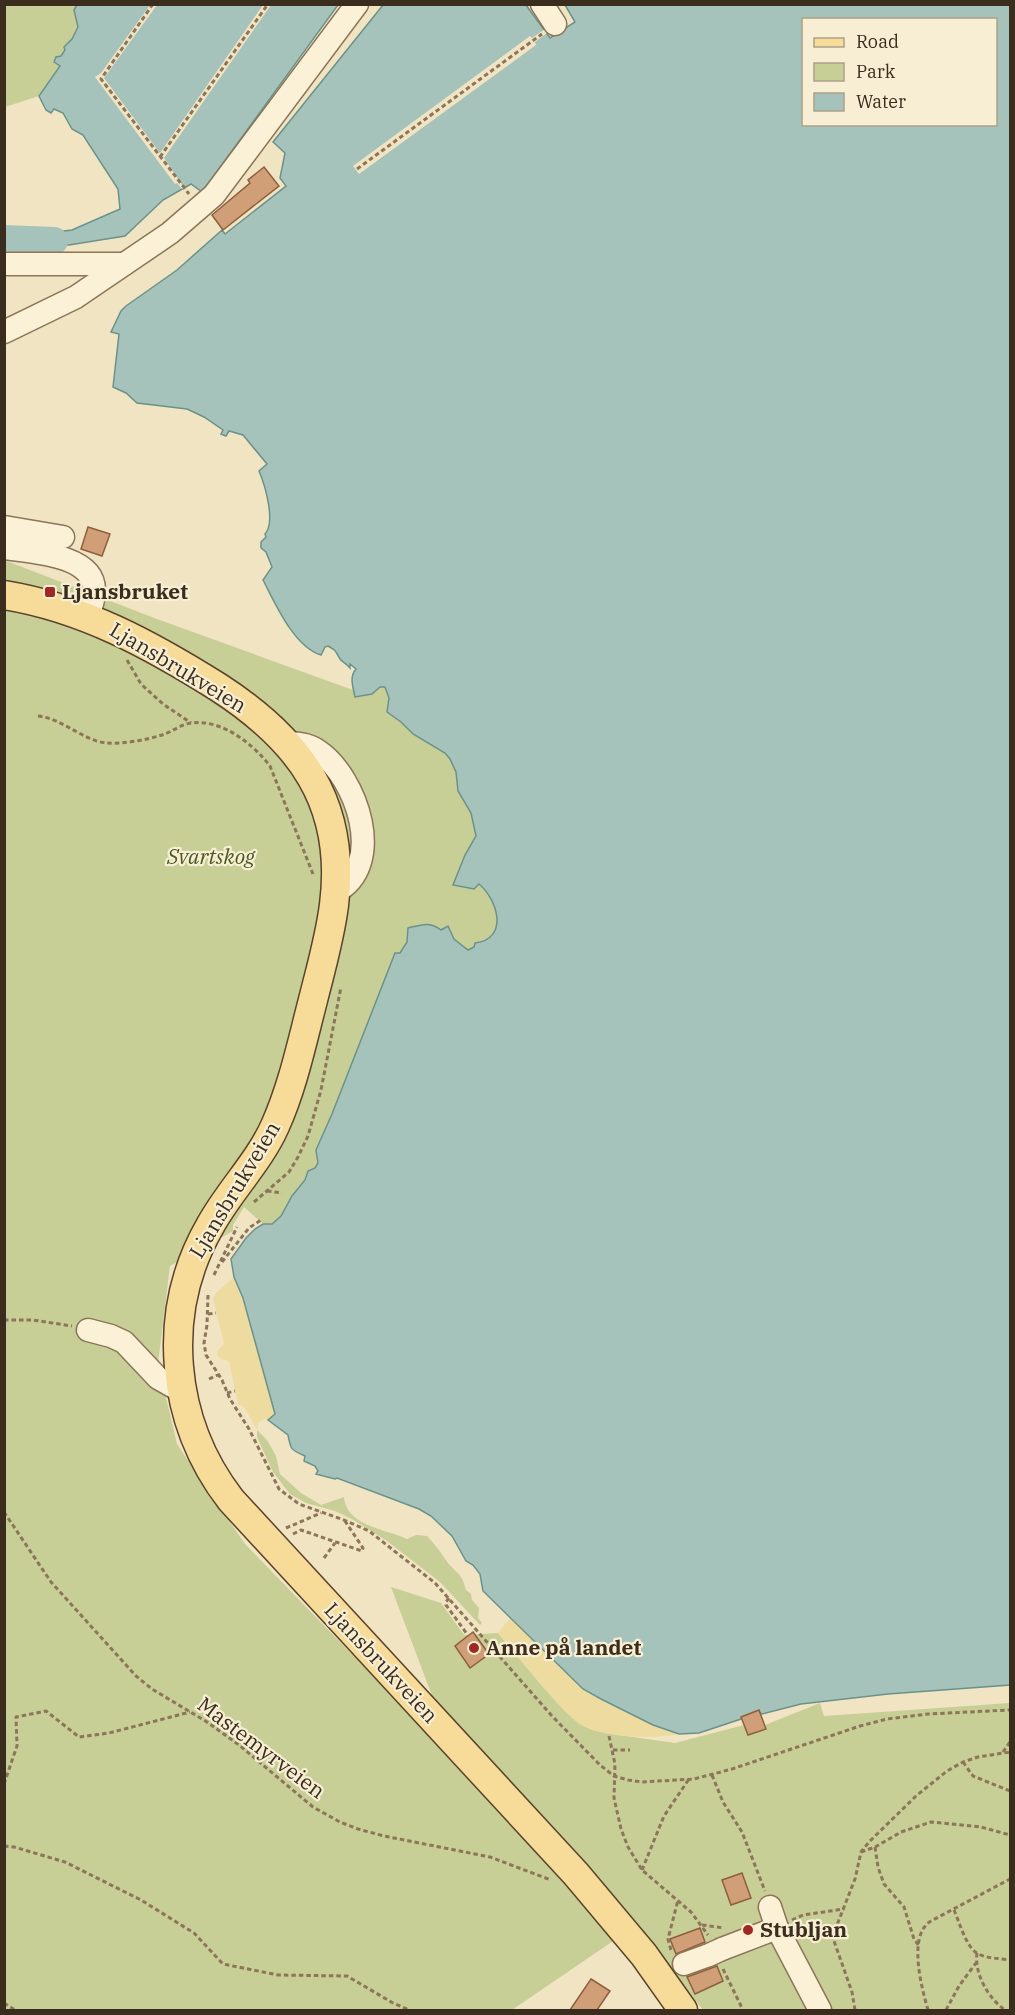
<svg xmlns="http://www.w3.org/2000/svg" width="1015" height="2015" font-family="'IBM Plex Serif',serif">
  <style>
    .green { fill: #c7cf96 }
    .sand { fill: #eedb9f }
    .water { fill: #a5c3bb; stroke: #6b928a; stroke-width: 1.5; fill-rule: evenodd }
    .pier { fill: #f1e4c3 }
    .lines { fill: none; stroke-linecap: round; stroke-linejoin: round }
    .river { stroke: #a5c3bb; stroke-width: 28 }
    .building { fill: #d19f77; stroke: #8d5f3d; stroke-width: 1.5 }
    .minor-casing { stroke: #8c7559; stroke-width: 25 }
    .major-casing { stroke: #5a432d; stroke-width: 31 }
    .path { stroke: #8c7559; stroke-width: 3; stroke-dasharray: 4.5 3; stroke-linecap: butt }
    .minor { stroke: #fbf1d7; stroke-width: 22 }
    .major { stroke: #f6db99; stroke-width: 28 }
    .minor-bridge-casing { stroke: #8c7559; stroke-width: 25; stroke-linecap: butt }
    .minor-bridge { stroke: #fbf1d7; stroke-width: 22 }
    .poi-dot { fill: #9f2825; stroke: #f7eed3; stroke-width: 2 }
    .labels { text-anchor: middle; stroke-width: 4.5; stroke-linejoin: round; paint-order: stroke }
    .poi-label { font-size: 21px; font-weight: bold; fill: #3b2d1e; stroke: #f7eed3; text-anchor: start }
    .street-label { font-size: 21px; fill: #3b2d1e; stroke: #f7eed3 }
    .park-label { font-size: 21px; font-style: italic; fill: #4a5923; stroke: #f7eed3 }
  </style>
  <rect width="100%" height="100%" fill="#f1e4c3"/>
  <g class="green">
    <polygon points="4,5 77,5 74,10 78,27 72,39 64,47 65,50 61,56 60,65 39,96 5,107"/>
    <path d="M4 560 157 619 353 690 355 697 372 694 380 687H385L389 698 387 712 401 722 413 734 445 753 450 759 456 772 458 791 471 813 476 836 465 855 458 873C466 877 477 880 483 887 500 904 506 939 475 943L474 947 468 950 454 939 450 931 441 930 434 925 408 928 407 942 316 1150 318 1163 315 1168 308 1171C306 1181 299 1187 293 1196 285 1208 280 1226 263 1224L244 1207 233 1225V1231L170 1266 158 1364 177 1444 245 1544 560 1869 616 1939 512 2010H5Z"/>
    <path d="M257 1430 267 1440 276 1456 280 1474 301 1493 321 1505 344 1497C346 1526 386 1529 407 1539L416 1535 427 1536C435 1544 441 1553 448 1563 457 1574 462 1573 466 1590L471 1594 472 1600 479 1608 478 1618 482 1623 480 1625 440 1582 387 1541 352 1519 335 1511 306 1503 290 1494 273 1472 257 1437Z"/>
    <polygon points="391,1587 441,1603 464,1635 498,1633 544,1688 582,1725 605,1733 675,1743 744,1725 748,1735 765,1729 765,1725 820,1703 824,1716 1010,1703 1010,2010 703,2010 667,1963 434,1701"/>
  </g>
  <g class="sand">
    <polygon points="234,1277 243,1298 275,1414 268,1420 264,1419 258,1423 257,1430 245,1408 238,1404 229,1361 221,1359 217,1355 218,1350 224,1344 213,1298 217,1292"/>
    <path d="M510 1618 583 1689 679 1734C654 1739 606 1738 583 1726 574 1721 565 1711 558 1704 537 1681 518 1657 498 1633Z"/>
  </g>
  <g class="water">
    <polygon points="77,5 338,5 202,192 191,184 163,200 125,236 69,245 55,244 56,232 72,230 120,209 118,189 83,135 72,129 63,113 54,109 51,113 46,110 39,96 60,66 54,62 56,57 61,56 65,50 64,47 72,39 78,27 74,10"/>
    <path d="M383 5H526L550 38 575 22 565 5H1010V1685L888 1694 801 1704 762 1714 758 1711 743 1717 741 1719 699 1733 679 1734 653 1725 601 1699 583 1689 483 1591 480 1574 473 1565 466 1561 452 1536 431 1516 419 1509 337 1478 335 1479 316 1474 318 1471 315 1466 304 1461 305 1456C290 1449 291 1450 288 1435L268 1420 275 1414 243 1298 234 1277 231 1259 246 1238 255 1229 263 1224H272L281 1216 292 1196 305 1180 308 1171 315 1168 318 1163 316 1150 332 1114 395 953H400L407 942 408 928C422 925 429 921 441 930L448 926 454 939 468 950 474 947 475 943C509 939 498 900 479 884L474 889 453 885 465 855 476 836 471 813 458 791 456 772 450 759 445 753 413 734 401 722 387 712 389 698 385 687H380L372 694 355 697C353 687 349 677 356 669L350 664V668C347 664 342 662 340 659 335 651 337 651 328 646L325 647 321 655C294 647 275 603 263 580L272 567 266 552 261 548V542L266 537 265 534C276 522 265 485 259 471L267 464 243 435 229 431 226 436 221 434 223 430 204 417 187 409 137 403 126 393 113 387 119 334 111 332 121 311 126 306 177 270 222 230 225 234 286 186 280 178 285 153 273 142ZM804 20H996V124H804Z"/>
  </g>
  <g class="pier">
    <polygon points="150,5 157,5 104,78 160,153 263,5 271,5 164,158 184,188 182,189 177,183 175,184 95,77 101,73"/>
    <polygon points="545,29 547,33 535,42 536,45 359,174 353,166 530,36 532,38"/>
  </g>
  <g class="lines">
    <polyline class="river" points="4,239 54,241"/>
  </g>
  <g class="building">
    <polygon points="264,167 279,186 223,230 212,215 250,183 248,180"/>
    <polygon points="88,527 110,534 102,556 81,549"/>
    <polygon points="473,1632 489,1654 470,1668 455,1646"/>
    <polygon points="759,1710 766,1729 748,1735 741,1717"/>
    <polygon points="742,1873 751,1898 731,1905 722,1880"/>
    <polygon points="700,1928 705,1942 676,1954 670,1939"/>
    <polygon points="717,1966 723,1981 695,1994 687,1977"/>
    <polygon points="591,1979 610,1991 597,2010 570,2010"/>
  </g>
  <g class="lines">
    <defs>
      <g id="minor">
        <polyline points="542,4 555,24"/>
        <polyline points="4,264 124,264"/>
        <polyline points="4,332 76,297 170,233 214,195 357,4"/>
        <polyline points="4,527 63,537"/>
        <path d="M4 548C30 552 94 554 94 590 95 599 90 608 88 617"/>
        <path d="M287 743C298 743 309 744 318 751 357 777 387 866 335 892"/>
        <polyline points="88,1330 111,1336 124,1342 158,1378 183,1392"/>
        <polyline points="770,1907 777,1928"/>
        <polyline points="722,1949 777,1928 820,2010"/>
        <polyline points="684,1964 709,1955"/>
      </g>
      <path id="major" d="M4 595C84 608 151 645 218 687 300 740 347 803 334 905 330 937 321 968 313 1000 302 1042 293 1086 275 1126 259 1162 229 1191 210 1226 160 1313 170 1421 231 1500L576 1874 644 1955 683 2010"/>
    </defs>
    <use href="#minor" class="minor-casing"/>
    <use href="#major" class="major-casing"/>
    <g class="path">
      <polyline points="153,4 101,79 189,194"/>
      <polyline points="160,157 268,4"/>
      <polyline points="357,169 542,34"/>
      <polyline points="127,660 141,684 163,704 191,723"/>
      <path d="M38 716C64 719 83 741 107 743 124 744 146 740 162 735 172 732 181 724 192 723 222 719 253 744 270 766L313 874"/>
      <polyline points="267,1191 282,1193"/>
      <polyline points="254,1202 289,1172 298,1157 308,1136 321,1090 341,987"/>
      <polyline points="222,1262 249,1228 261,1220"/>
      <polyline points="214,1275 237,1227"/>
      <polyline points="208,1295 207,1325 204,1343 206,1355 222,1380 230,1399 249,1429 279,1489 299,1504 344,1520 369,1531 435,1583 552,1716 600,1765 614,1776 628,1780 642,1782 694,1779 732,1769 860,1726 887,1719 928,1714 1010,1710"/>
      <polyline points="208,1314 216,1313"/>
      <polyline points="4,1320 33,1320 72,1326"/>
      <polyline points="209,1379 218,1375"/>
      <polyline points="227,1393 235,1391"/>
      <polyline points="4,1512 51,1582 136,1676 152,1689 207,1722 239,1745 313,1807 340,1822 358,1829 384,1836 490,1857 551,1880"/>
      <polyline points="286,1528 321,1513"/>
      <polyline points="293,1534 301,1530 362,1551 363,1548 345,1521"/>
      <polyline points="324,1558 335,1543"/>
      <polyline points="449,1598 446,1602 446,1605 467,1634"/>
      <polyline points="609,1736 615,1764 614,1798 621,1829 628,1847 642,1870 691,1912 708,1935"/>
      <polyline points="613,1750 630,1750"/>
      <polyline points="1003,1752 1010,1742"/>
      <polyline points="963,1762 973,1776 1010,1791"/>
      <polyline points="712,1775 723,1802 742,1832 765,1891"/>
      <polyline points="4,1784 17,1746 16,1717 46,1711 79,1737 109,1733 190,1712"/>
      <polyline points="4,1846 14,1847 65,1862 141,1900 194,1933 223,1964 278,1975 347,1976 393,2003 409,2010"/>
      <polyline points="875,1847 878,1867 884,1884 904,1907 914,1939 919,1946"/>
      <polyline points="861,1852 875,1847 901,1832 931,1822 981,1827 1010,1835"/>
      <polyline points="642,1870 664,1816 689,1779"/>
      <path d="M954 1910C959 1921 966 1947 977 1953 986 1959 1000 1958 1010 1960"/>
      <polyline points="792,1920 803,1915 844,1909"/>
      <polyline points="702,1925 724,1928"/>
      <polyline points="671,1950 668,1939 678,1900"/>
      <path d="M977 1953C974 1974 989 1999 1005 2010"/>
      <polyline points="723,1969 743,2010"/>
      <polyline points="4,2003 15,2010"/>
      <polyline points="855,2010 852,1992 834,1941 837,1925 855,1879 861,1852 869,1842 916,1796 947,1771 963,1762 978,1757 1010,1752"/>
      <path d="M928 2010C922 1989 907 1935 931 1921L1010 1879"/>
      <polyline points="946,2010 959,1986 976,1963"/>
    </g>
    <use href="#minor" class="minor"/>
    <use href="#major" class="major"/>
    <defs>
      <polyline id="minor-bridge" points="709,1955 722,1949"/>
    </defs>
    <use href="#minor-bridge" class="minor-bridge-casing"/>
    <use href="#minor-bridge" class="minor-bridge"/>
  </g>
  <g class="poi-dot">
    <rect x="44" y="586" width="12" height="12" rx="3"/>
    <circle cx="474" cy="1648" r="6"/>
    <circle cx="748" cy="1930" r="6"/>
  </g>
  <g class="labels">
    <g class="poi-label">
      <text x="62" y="599">Ljansbruket</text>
      <text x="486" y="1655">Anne på landet</text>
      <text x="760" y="1937">Stubljan</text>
    </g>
    <g class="street-label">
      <text transform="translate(178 668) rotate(31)" y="7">Ljansbrukveien</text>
      <text transform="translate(235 1190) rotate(-59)" y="7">Ljansbrukveien</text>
      <text transform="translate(381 1663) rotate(47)" y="7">Ljansbrukveien</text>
      <text transform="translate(261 1748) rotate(37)" y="7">Mastemyrveien</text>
    </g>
    <g class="park-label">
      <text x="211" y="864">Svartskog</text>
    </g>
  </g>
  <rect width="1015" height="2015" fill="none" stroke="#3b2d1e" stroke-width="12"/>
  <rect x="802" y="18" width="195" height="108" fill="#f7eed3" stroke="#aca18b" stroke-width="1.5"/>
  <rect x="814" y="38" width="30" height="9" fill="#f6db99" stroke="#aca18b" stroke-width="1.5"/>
  <text x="856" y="48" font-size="18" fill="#3b2d1e">Road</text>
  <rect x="814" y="63" width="30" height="18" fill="#c7cf96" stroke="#aca18b" stroke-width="1.5"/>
  <text x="856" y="78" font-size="18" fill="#3b2d1e">Park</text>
  <rect x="814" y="93" width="30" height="18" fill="#a5c3bb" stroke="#aca18b" stroke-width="1.5"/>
  <text x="856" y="108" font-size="18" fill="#3b2d1e">Water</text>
</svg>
